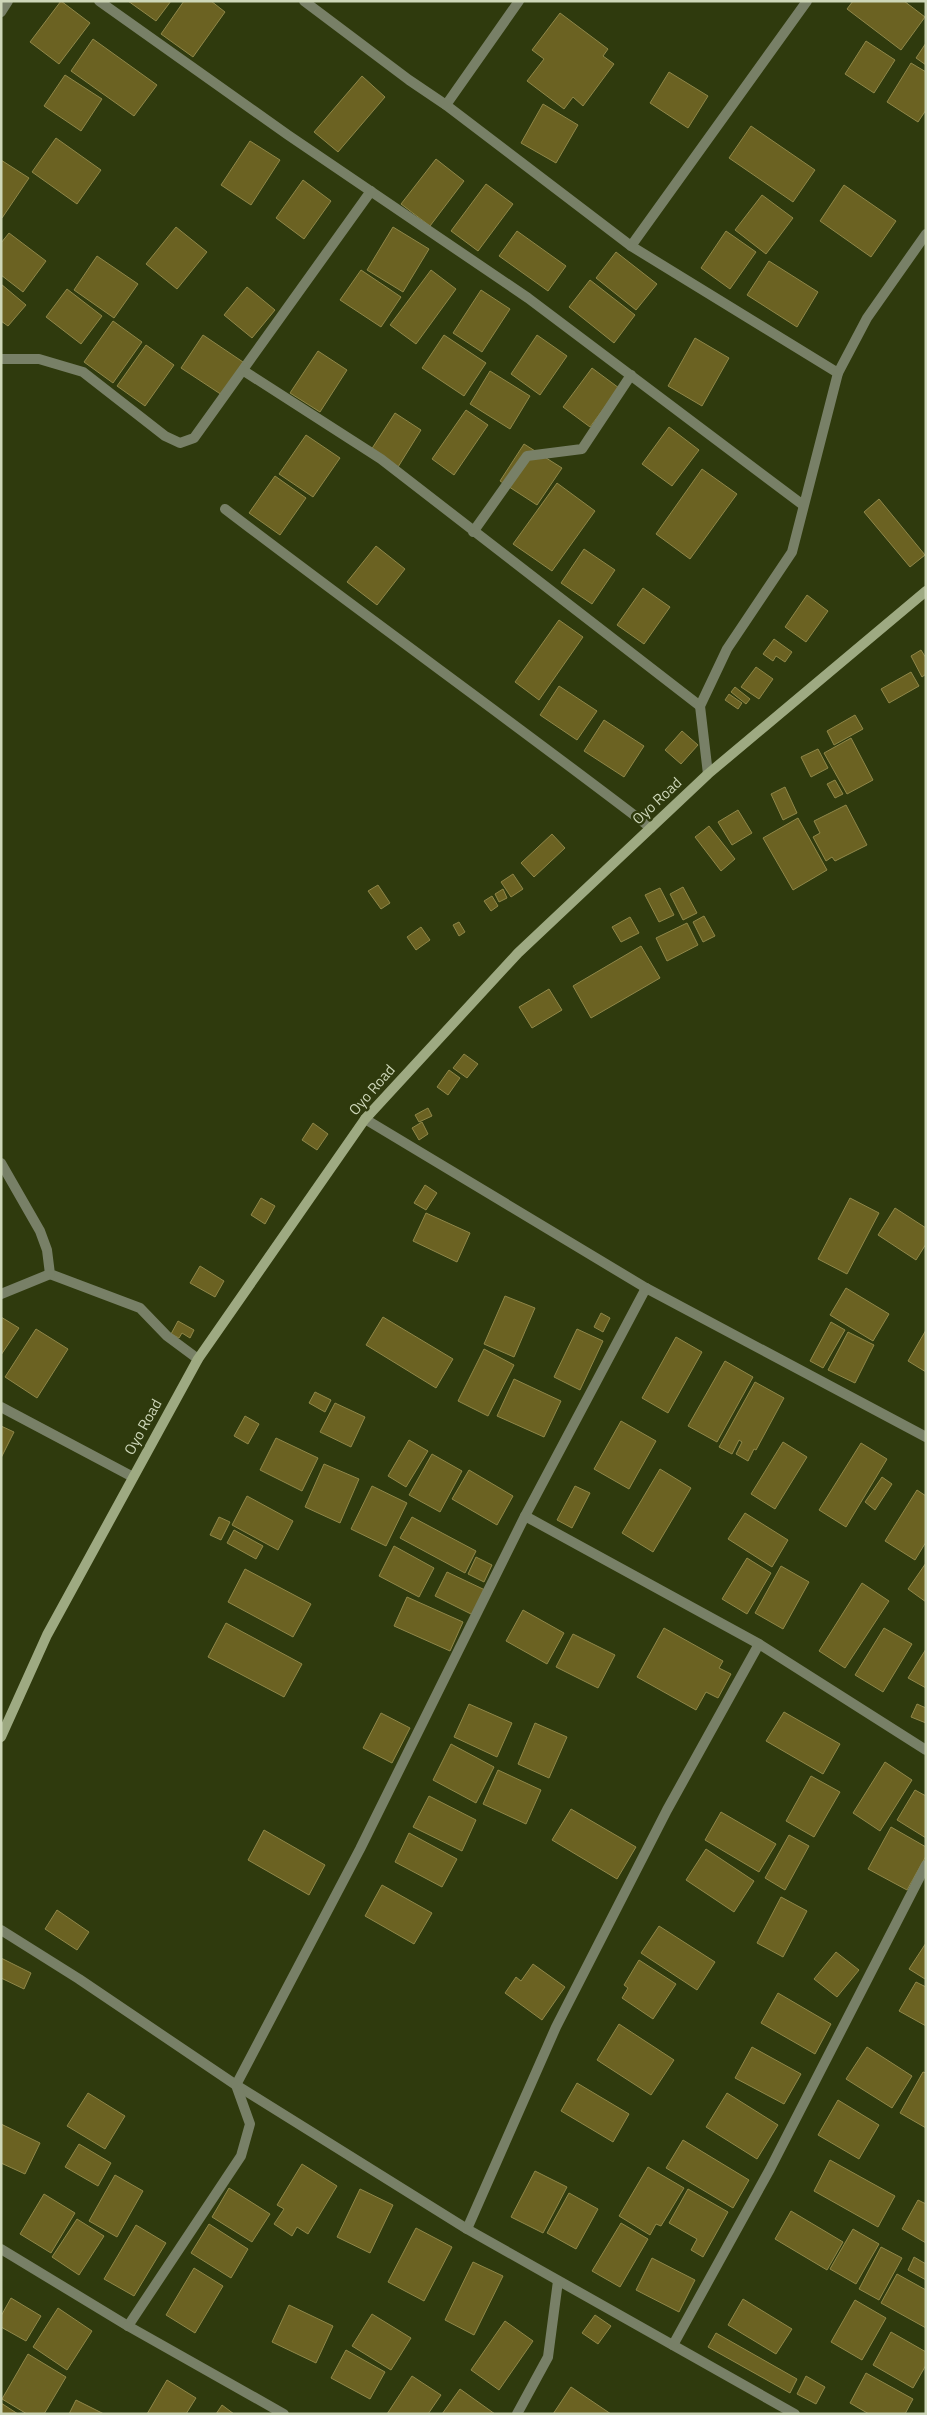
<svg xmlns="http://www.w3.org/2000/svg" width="927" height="2415" font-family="'Titillium Web',sans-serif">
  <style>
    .building { fill: #6b6222; stroke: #8f8749 }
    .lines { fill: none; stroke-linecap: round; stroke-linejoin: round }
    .street { stroke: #788067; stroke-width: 10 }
    .secondary { stroke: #9eaa82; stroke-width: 10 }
    .labels { text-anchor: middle; stroke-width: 5; stroke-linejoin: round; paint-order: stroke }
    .street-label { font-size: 15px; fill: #ced7b9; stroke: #2f3a0d }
  </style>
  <rect width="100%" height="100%" fill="#2f3a0d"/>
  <g class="building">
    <polygon points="61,1 90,23 59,64 30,42"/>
    <polygon points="128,1 171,1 156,21"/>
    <polygon points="184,1 211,1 225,12 193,57 161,34"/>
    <polygon points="853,1 904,1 925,17 901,50 847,9"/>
    <polygon points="560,13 608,49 603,56 614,64 583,106 573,97 564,109 527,81 544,59 532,50"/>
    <polygon points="93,39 157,85 134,116 71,71"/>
    <polygon points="866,41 895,60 874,93 845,74"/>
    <polygon points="926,43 926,65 916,58"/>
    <polygon points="911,63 926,72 926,110 918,122 887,102"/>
    <polygon points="669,72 708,96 688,128 650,103"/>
    <polygon points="65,75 102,99 81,131 44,106"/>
    <polygon points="362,76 385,97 338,152 314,132"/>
    <polygon points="543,104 578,125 556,163 521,143"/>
    <polygon points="751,126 815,170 793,202 729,158"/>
    <polygon points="56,138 101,170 77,204 32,172"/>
    <polygon points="250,141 280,160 251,205 221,185"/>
    <polygon points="436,159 464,181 430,226 401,204"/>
    <polygon points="1,160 29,178 2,218 1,218"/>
    <polygon points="303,180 331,201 304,239 276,218"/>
    <polygon points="486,184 513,204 478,251 451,231"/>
    <polygon points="844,185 896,221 871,257 820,221"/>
    <polygon points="762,195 793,218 766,254 735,230"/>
    <polygon points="176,227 207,252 177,289 146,264"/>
    <polygon points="393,227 429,249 403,292 367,270"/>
    <polygon points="517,231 566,266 548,291 499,256"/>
    <polygon points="726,231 756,252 730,289 701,268"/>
    <polygon points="9,233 46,261 23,292 1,275 1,243"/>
    <polygon points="616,252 657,284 636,310 596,278"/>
    <polygon points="97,256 138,284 114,318 74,290"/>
    <polygon points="769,261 818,292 797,327 747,295"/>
    <polygon points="361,270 401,297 381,327 340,300"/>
    <polygon points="431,270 456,289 416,344 390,325"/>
    <polygon points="590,280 635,315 614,343 569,307"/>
    <polygon points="1,284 26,305 8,326 1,321"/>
    <polygon points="247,287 275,310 252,338 224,315"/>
    <polygon points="67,289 102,316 81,344 46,317"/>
    <polygon points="481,290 510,309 482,352 453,333"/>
    <polygon points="113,321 142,342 113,383 84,362"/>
    <polygon points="203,335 243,362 222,395 181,368"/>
    <polygon points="444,335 486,363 464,396 422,368"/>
    <polygon points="537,335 567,356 540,395 511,374"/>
    <polygon points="695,338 729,358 702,406 668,386"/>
    <polygon points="146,345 174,365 145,406 117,386"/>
    <polygon points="318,351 347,370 320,412 290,393"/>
    <polygon points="592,368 619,388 590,427 563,407"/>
    <polygon points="490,371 530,396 510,429 470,404"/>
    <polygon points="466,410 488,425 454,475 432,459"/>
    <polygon points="395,413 421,430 398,467 371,450"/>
    <polygon points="669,427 699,450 672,486 642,464"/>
    <polygon points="306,435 340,458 313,497 279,474"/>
    <polygon points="524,444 562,468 537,505 500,481"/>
    <polygon points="702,469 737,494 690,559 656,534"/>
    <polygon points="275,476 306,498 280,535 249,513"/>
    <polygon points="557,483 595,511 552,571 513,544"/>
    <polygon points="879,499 925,555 910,567 864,512"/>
    <polygon points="376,546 405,569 377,605 347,582"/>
    <polygon points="584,549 615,570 592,604 561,583"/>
    <polygon points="643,588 670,607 644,644 617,625"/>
    <polygon points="807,595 828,611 806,642 785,627"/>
    <polygon points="559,620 583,637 539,700 515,682"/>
    <polygon points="774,639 792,652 785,662 776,656 773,661 763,654"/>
    <polygon points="921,650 926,658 926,674 922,677 911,656"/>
    <polygon points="756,667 773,679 759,699 741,687"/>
    <polygon points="911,672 919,686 889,703 881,689"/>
    <polygon points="559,686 597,711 577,740 540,715"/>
    <polygon points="735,687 750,699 746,704 731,692"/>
    <polygon points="729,694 742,703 738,709 725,700"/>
    <polygon points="855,715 863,729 834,745 827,731"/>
    <polygon points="604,720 644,746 624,777 584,751"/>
    <polygon points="682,731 698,745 681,764 665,750"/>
    <polygon points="851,738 873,780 847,794 824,753"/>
    <polygon points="818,749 828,768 811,777 801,757"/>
    <polygon points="835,780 843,794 835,798 827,784"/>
    <polygon points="785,787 797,813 783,820 771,794"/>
    <polygon points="846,805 867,845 835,861 832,857 826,861 813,837 820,833 814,821"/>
    <polygon points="738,810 752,833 732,845 718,822"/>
    <polygon points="798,818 827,870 793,890 763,838"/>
    <polygon points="709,826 735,859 721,871 695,837"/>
    <polygon points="552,834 565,848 534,877 521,863"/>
    <polygon points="513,874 523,889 511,897 501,882"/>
    <polygon points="378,885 390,903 381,909 368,891"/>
    <polygon points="683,887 697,913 683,920 670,894"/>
    <polygon points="660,888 674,915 659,922 645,895"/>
    <polygon points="503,889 507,898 499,902 495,894"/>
    <polygon points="492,896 498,906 491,911 484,901"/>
    <polygon points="704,916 715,936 703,942 693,922"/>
    <polygon points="630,917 639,933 621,942 612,927"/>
    <polygon points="459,922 465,932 459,936 453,925"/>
    <polygon points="687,923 698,945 667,961 656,938"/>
    <polygon points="421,927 430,940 416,950 407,937"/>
    <polygon points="641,946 660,978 591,1018 573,986"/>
    <polygon points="549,989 562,1010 532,1028 519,1007"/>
    <polygon points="464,1054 478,1064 467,1078 453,1068"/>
    <polygon points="449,1070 460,1078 448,1095 437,1087"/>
    <polygon points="428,1108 432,1116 419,1122 415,1115"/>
    <polygon points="422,1122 428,1134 419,1140 412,1128"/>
    <polygon points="313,1123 328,1134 317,1150 302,1140"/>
    <polygon points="425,1185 437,1193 426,1210 414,1203"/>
    <polygon points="261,1198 275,1206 265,1224 251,1215"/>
    <polygon points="850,1198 879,1213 847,1274 818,1259"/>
    <polygon points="895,1208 926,1228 926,1244 916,1260 878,1235"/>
    <polygon points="426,1213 470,1233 457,1262 413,1241"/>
    <polygon points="200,1266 224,1281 215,1297 190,1283"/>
    <polygon points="846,1288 889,1314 873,1341 830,1315"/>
    <polygon points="505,1296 535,1308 514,1357 484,1344"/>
    <polygon points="601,1313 610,1318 603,1332 594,1327"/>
    <polygon points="1,1317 19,1328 1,1355"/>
    <polygon points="383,1317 453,1359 436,1388 366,1345"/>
    <polygon points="178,1321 194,1330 190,1338 182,1333 179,1338 171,1334"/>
    <polygon points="831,1322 845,1330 823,1368 810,1361"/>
    <polygon points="36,1329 68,1349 37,1398 5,1377"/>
    <polygon points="577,1329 603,1341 580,1390 554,1377"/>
    <polygon points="926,1330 926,1372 908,1361"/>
    <polygon points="848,1332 874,1345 855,1383 828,1370"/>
    <polygon points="676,1337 702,1352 668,1413 642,1398"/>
    <polygon points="484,1349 514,1365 488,1416 458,1401"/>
    <polygon points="725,1361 753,1377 717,1442 688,1426"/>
    <polygon points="514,1379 561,1401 544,1437 497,1416"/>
    <polygon points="755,1382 784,1398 756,1450 754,1449 748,1461 736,1454 742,1442 739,1440 732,1454 719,1447"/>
    <polygon points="315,1392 331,1400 325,1412 309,1403"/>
    <polygon points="335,1403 365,1417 351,1447 320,1432"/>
    <polygon points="245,1416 259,1424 248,1444 234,1436"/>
    <polygon points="621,1421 656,1441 629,1489 594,1469"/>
    <polygon points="1,1426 14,1432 1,1458"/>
    <polygon points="276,1438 318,1458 302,1491 260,1470"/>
    <polygon points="409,1440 428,1451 406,1487 388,1476"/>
    <polygon points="783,1442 807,1457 775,1509 751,1494"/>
    <polygon points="861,1443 887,1459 846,1527 819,1510"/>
    <polygon points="432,1454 462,1471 440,1512 409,1495"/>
    <polygon points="324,1464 359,1479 340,1523 305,1507"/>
    <polygon points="660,1469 691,1488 653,1552 622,1533"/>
    <polygon points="469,1470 513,1496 497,1525 452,1499"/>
    <polygon points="882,1477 892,1484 875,1510 865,1502"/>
    <polygon points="372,1486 407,1503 386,1546 351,1529"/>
    <polygon points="575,1486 590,1493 572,1528 557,1520"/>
    <polygon points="917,1490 926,1496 926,1542 915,1560 885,1541"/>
    <polygon points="247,1496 293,1521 278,1550 232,1525"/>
    <polygon points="745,1513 788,1540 772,1567 728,1539"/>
    <polygon points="219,1517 230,1522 221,1540 210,1535"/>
    <polygon points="412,1517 476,1551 465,1573 400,1538"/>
    <polygon points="234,1530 263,1546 256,1559 227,1543"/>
    <polygon points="394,1546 434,1568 419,1597 379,1576"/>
    <polygon points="476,1557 492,1565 484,1582 468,1574"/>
    <polygon points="747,1558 771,1573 747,1614 722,1599"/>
    <polygon points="926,1563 926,1602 908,1589"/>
    <polygon points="781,1566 809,1582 783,1629 755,1613"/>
    <polygon points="245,1569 311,1604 293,1637 228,1602"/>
    <polygon points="447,1572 485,1590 473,1615 435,1596"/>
    <polygon points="862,1583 889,1601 845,1668 819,1651"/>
    <polygon points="407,1597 463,1622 450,1651 394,1626"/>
    <polygon points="523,1610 564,1633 547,1664 506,1641"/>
    <polygon points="226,1623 302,1664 284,1697 208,1657"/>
    <polygon points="664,1628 723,1661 719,1668 731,1674 718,1698 706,1692 696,1710 637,1677"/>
    <polygon points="884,1628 912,1644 883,1692 855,1675"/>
    <polygon points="573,1634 615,1655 598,1688 556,1667"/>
    <polygon points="926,1649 926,1688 908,1678"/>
    <polygon points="469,1704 512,1723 497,1757 454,1737"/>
    <polygon points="917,1704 926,1708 926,1723 911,1717"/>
    <polygon points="784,1712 840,1744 823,1774 766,1741"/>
    <polygon points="381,1713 410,1728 392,1763 363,1748"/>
    <polygon points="535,1723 567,1737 549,1778 518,1764"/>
    <polygon points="451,1744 494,1767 476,1803 433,1780"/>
    <polygon points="885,1762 912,1780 880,1831 853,1813"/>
    <polygon points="498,1770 541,1790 526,1824 483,1804"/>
    <polygon points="811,1776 840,1792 814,1837 786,1821"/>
    <polygon points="915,1790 926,1796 926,1838 897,1820"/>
    <polygon points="429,1796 476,1820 462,1851 413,1827"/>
    <polygon points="571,1809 636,1847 617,1879 552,1840"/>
    <polygon points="721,1812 776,1844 759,1872 705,1840"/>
    <polygon points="891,1827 926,1847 926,1856 907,1890 868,1869"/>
    <polygon points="264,1830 325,1865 309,1895 248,1860"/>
    <polygon points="409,1833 457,1859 442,1887 395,1862"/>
    <polygon points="789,1835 809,1846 785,1890 765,1878"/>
    <polygon points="706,1849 754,1881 734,1912 686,1880"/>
    <polygon points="382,1885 432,1913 414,1944 365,1916"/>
    <polygon points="781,1897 807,1911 783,1957 757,1943"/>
    <polygon points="57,1910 89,1932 77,1950 45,1929"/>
    <polygon points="659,1926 715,1962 697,1990 641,1953"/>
    <polygon points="926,1943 926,1977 925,1979 909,1969"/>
    <polygon points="836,1952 859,1970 837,1997 814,1979"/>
    <polygon points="1,1958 31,1973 24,1989 1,1978"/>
    <polygon points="639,1960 676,1984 653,2019 622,1998 628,1988 624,1985"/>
    <polygon points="533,1964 565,1987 542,2020 505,1993 516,1977 521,1981"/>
    <polygon points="916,1982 926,1987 926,2026 899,2011"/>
    <polygon points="778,1993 831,2024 815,2054 761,2023"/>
    <polygon points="619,2024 674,2060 651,2095 597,2060"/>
    <polygon points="752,2047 801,2074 784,2104 735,2078"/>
    <polygon points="867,2047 912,2076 892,2108 846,2079"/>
    <polygon points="923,2072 926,2073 926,2128 900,2113"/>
    <polygon points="577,2083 629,2114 613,2142 561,2111"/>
    <polygon points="88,2093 125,2116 105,2149 67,2126"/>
    <polygon points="727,2093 778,2125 757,2159 706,2127"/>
    <polygon points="838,2100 879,2125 859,2159 818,2135"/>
    <polygon points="1,2124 40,2143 25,2174 1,2163"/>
    <polygon points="683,2140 749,2180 733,2208 666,2168"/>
    <polygon points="79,2144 111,2163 98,2186 65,2167"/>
    <polygon points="830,2160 895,2196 878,2227 814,2191"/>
    <polygon points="302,2164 337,2186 308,2234 297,2227 292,2236 274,2224 284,2209 277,2205"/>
    <polygon points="648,2167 684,2188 661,2226 656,2224 650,2235 619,2216"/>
    <polygon points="535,2171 567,2187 543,2233 511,2217"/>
    <polygon points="115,2175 143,2191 117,2237 89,2221"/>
    <polygon points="229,2188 270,2214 252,2242 212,2217"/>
    <polygon points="360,2189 393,2205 370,2253 337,2237"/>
    <polygon points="688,2189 728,2212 703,2257 691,2250 697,2239 669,2223"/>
    <polygon points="569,2193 598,2209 576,2249 547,2233"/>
    <polygon points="44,2194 75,2213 51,2253 20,2234"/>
    <polygon points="918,2200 926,2204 926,2243 902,2229"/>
    <polygon points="791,2211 843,2242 827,2270 775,2239"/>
    <polygon points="77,2219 104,2236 79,2275 52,2257"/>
    <polygon points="621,2223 648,2239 620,2287 592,2271"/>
    <polygon points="209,2224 248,2249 231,2278 191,2253"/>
    <polygon points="136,2225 166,2243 134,2296 104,2279"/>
    <polygon points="416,2228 452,2247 424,2301 388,2282"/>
    <polygon points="853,2229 879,2244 856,2284 830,2269"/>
    <polygon points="881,2247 902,2258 879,2300 859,2289"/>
    <polygon points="914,2257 926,2264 926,2280 908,2270"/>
    <polygon points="652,2258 695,2280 679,2312 636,2290"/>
    <polygon points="473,2262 503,2276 474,2335 445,2320"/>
    <polygon points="194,2268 223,2286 195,2333 166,2315"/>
    <polygon points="897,2274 926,2290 926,2328 881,2303"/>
    <polygon points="11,2298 41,2316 26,2341 1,2327 1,2316"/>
    <polygon points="743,2299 792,2329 776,2354 728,2325"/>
    <polygon points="855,2300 886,2318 862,2360 831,2342"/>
    <polygon points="289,2305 333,2326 316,2363 272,2342"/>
    <polygon points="58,2308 92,2331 67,2370 33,2347"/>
    <polygon points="372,2314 411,2338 391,2370 352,2346"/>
    <polygon points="595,2315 611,2326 598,2344 582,2333"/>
    <polygon points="505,2321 533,2341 499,2390 471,2370"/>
    <polygon points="891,2332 926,2352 926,2365 913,2388 873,2365"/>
    <polygon points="716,2333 797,2379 790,2393 708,2347"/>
    <polygon points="346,2350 385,2372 370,2399 331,2378"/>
    <polygon points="28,2354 66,2377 44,2414 27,2414 2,2399"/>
    <polygon points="866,2373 913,2399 905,2414 869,2414 850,2403"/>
    <polygon points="412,2376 441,2395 428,2414 387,2414"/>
    <polygon points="806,2376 825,2387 816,2404 797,2394"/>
    <polygon points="167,2380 196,2398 186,2414 147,2414"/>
    <polygon points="571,2387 611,2414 553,2414"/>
    <polygon points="460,2389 495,2414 442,2414"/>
    <polygon points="76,2400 104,2414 69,2414"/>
    <polygon points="1,2403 18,2414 1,2414"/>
    <polygon points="222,2405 234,2414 216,2414"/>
  </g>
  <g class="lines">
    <g class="street">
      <polyline points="99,1 288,135 528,298 803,505"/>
      <polyline points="304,1 409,80 446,105 631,246 838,373"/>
      <polyline points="1,12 8,1"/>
      <polyline points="446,105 519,1"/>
      <polyline points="631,246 807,1"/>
      <polyline points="1,359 39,359 83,372 165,436 180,443 194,438 371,191"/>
      <polyline points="244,371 381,459 700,706"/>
      <path d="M225 509C366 617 510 720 651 828"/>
      <polyline points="473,532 527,456 582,449 631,375"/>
      <polyline points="708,774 700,706 727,649 792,552 838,373 867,318 926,234"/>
      <polyline points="365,1119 646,1288 926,1437"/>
      <polyline points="1,1163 40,1231 47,1250 50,1274 140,1308 167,1336 198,1359"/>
      <polyline points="646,1288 525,1516 759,1644 926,1750"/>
      <polyline points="1,1294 50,1274"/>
      <polyline points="1,1407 133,1477"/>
      <polyline points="1,1930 79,1979 236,2085 467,2229 795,2414"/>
      <polyline points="467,2229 556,2027 667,1810 759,1644"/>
      <polyline points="1,2249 128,2326 284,2414"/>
      <polyline points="128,2326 241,2156 250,2124 236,2085 360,1849 525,1516"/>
      <polyline points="673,2345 770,2169 926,1865"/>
      <polyline points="517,2414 548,2357 558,2281"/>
    </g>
    <polyline class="secondary" points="1,1737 47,1635 198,1359 365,1119 518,953 708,774 926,591"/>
  </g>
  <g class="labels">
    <g class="street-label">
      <text transform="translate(657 801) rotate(-43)" y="5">Oyo Road</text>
      <text transform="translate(372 1090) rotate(-49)" y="5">Oyo Road</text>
      <text transform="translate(143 1427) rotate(-61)" y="5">Oyo Road</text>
    </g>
  </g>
  <rect width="927" height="2415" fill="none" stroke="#ced7b9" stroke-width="5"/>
</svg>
